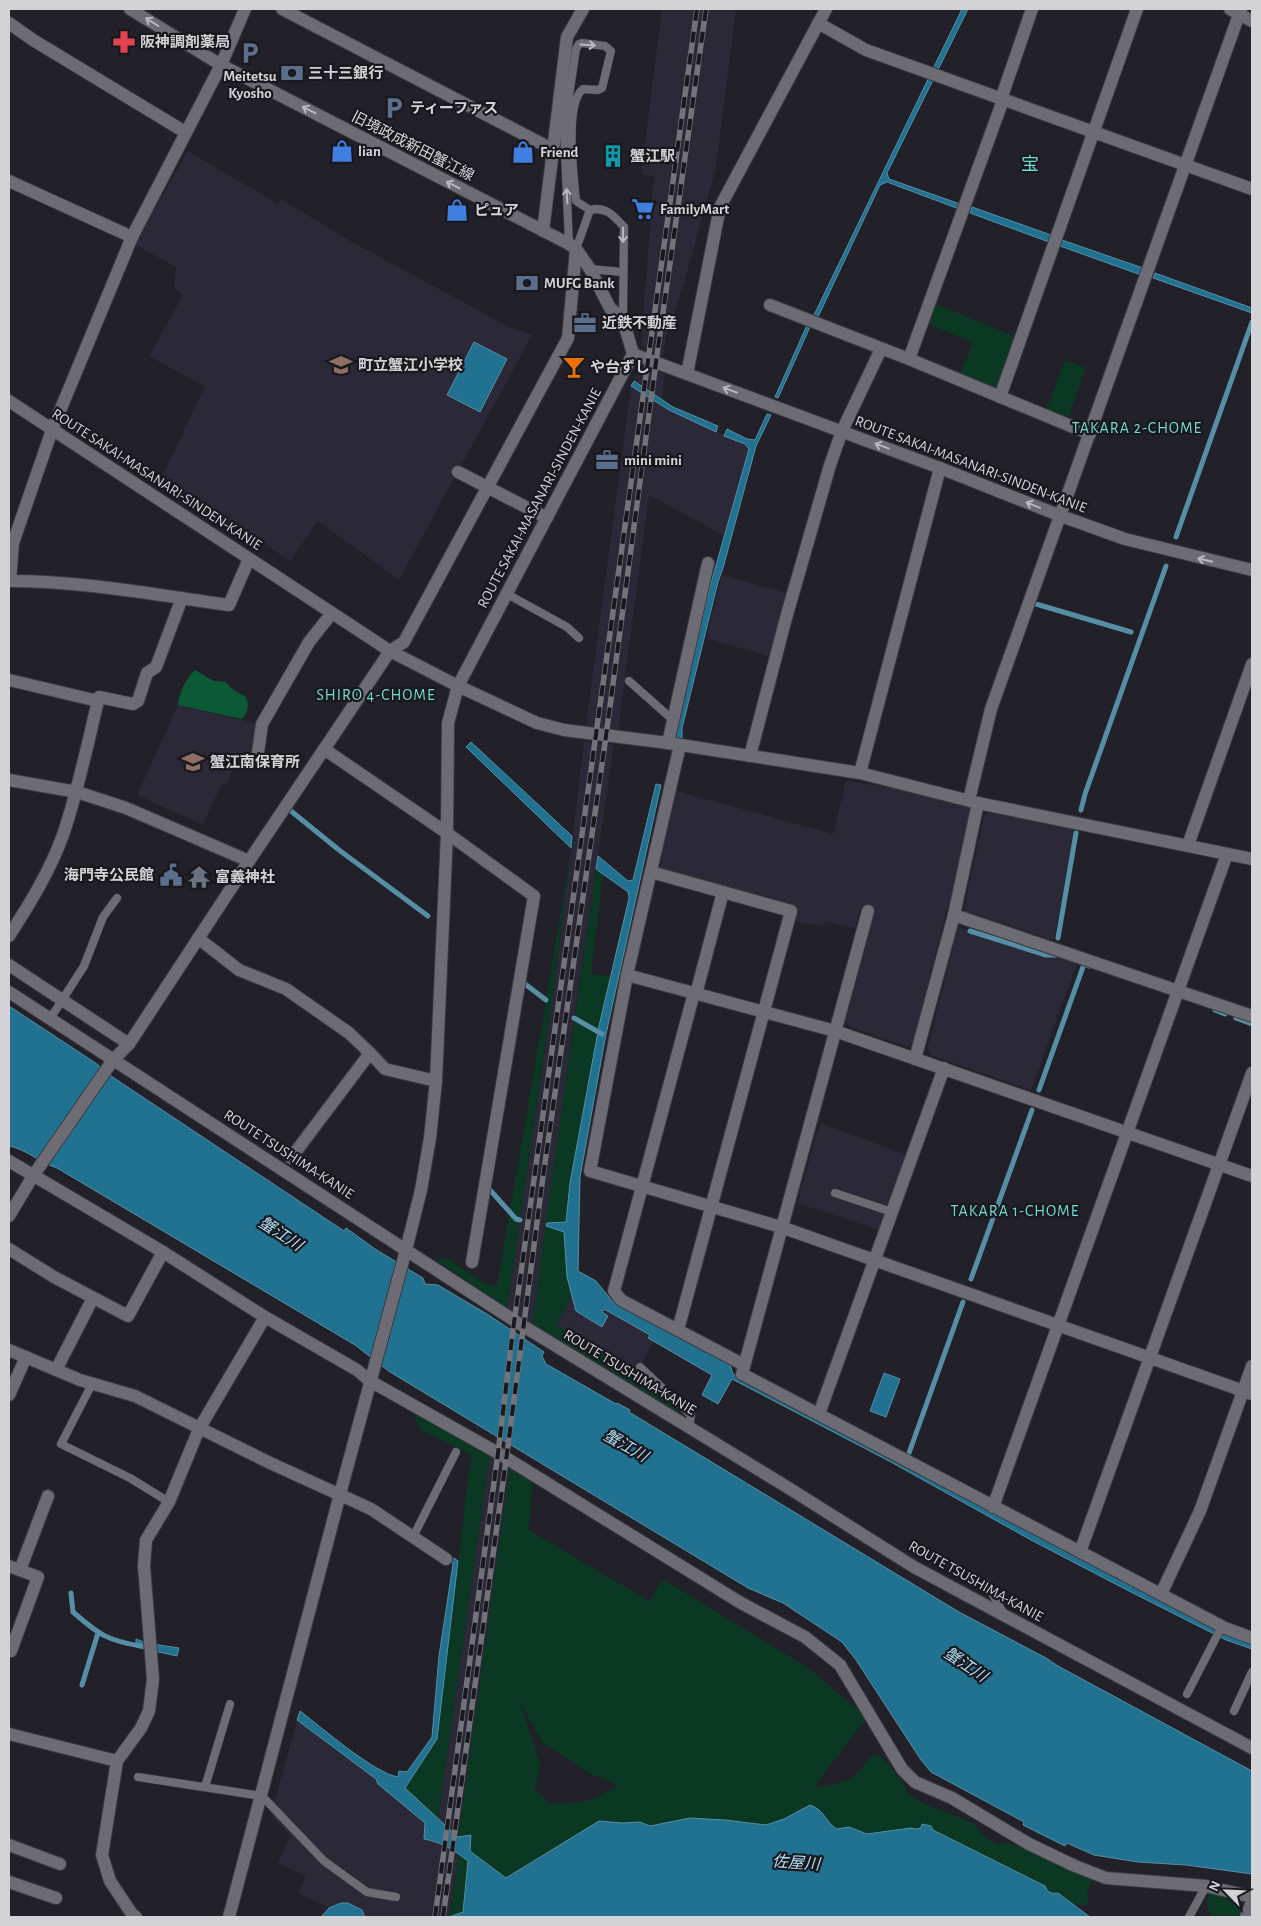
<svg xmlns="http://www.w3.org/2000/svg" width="1261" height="1926" font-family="'Alegreya Sans','Noto Sans JP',sans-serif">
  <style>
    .built { fill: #2b2937 }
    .green { fill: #0a3823; fill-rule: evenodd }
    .forest { fill: #0c5938 }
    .water { fill: #207290; stroke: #568fa5 }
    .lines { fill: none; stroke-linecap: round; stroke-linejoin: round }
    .stream { stroke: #568fa5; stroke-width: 5 }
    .service-casing { stroke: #3c3b41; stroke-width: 9 }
    .minor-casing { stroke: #3c3b41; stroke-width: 14 }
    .tertiary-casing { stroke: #3c3b41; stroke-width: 14 }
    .secondary-casing { stroke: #3c3b41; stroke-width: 14 }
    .service { stroke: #6d6c75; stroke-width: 8 }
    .minor { stroke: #6d6c75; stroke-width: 12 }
    .tertiary { stroke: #6d6c75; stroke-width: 12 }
    .secondary { stroke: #6d6c75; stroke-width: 12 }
    .rail-casing { stroke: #747379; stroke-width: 5.5 }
    .rail { stroke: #19181f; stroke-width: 4; stroke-dasharray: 11; stroke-linecap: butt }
    .oneway { stroke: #bab8be }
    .labels { text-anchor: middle; stroke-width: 4.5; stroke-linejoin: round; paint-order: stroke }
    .poi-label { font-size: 15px; font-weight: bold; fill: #d3d2d7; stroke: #19181f; text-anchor: start }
    .street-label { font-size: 15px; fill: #d3d2d7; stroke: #19181f }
    .neighbourhood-label { font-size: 16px; letter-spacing: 1px; fill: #71dace; stroke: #19181f }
    .water-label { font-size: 16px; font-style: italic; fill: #b0def3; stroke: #19181f }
    .quarter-label { font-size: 18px; fill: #71dace; stroke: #19181f }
  </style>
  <rect width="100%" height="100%" fill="#222129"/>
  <g class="built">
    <polygon points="662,9 736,9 716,167 683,287 667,333 663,356 645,349 641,344 654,176 641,174"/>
    <polygon points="188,151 278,204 281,199 352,242 511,328 532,335 399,580 318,521 290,561 162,476 205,387 149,356 183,295 174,288 176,267 134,244"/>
    <polygon points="640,366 665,374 662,399 634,381"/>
    <polygon points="631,386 669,410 745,444 749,449 725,536 649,495 618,731 586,725"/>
    <polygon points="722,575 790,594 774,658 706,638"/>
    <polygon points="178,705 259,724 253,765 235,759 227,785 222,783 203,825 137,795"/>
    <polygon points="584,742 614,745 574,1018 533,1325 507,1308 554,987"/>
    <polygon points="846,781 894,788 972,808 950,908 947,908 913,1043 907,1047 848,1026 846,1020 876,908 861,906 855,928 825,921 823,927 795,921 797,908 664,872 660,866 673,790 833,834"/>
    <polygon points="989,812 1074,829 1054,940 966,912 964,909 984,816"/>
    <polygon points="958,927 1047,957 1056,956 1077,963 1031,1090 930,1055 928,1047"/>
    <polygon points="820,1123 907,1155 879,1230 797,1203"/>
    <polygon points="572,1295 576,1311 602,1312 604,1307 650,1335 648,1338 654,1341 637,1372 556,1325"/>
    <polygon points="490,1453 510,1466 458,1837 438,1820"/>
    <polygon points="297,1720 376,1779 378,1784 425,1823 424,1839 436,1841 459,1854 449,1917 365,1917 365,1913 341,1903 329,1908 298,1893 306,1876 278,1863 290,1836 271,1816"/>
  </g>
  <g class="green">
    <polygon points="936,304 1016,337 997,391 960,375 973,343 929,324"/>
    <polygon points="1065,360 1086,368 1068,418 1046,410"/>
    <polygon points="571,848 554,987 507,1308 434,1259 448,1259 486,1284 497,1286 546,1000"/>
    <path d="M596 869 603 874 591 974 611 976 599 1026 570 1183 566 1222 547 1223 546 1227 564 1232 567 1277 572 1295 556 1325C592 1345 663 1378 680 1415L533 1325 544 1233Z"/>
    <polygon points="410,1408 490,1453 438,1820 426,1806 404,1788 437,1739 471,1454 421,1430"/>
    <path d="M510 1466 533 1479 529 1530 649 1601 663 1579 808 1668 867 1717 814 1787C826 1786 849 1783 857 1774 863 1768 865 1762 873 1755L881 1756 903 1783 909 1795 920 1802 973 1823 986 1838 997 1844 1010 1843 1093 1878 1087 1892 1088 1904 1075 1905C1066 1898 1055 1898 1048 1892 1042 1886 1040 1883 1031 1879L933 1830 931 1826 916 1829 911 1828 867 1834 849 1827 838 1829 830 1825 826 1816 810 1805 784 1819 766 1825 725 1820 650 1826 640 1822 622 1823 599 1821 506 1878 470 1851 458 1837ZM520 1702 543 1743 589 1773 618 1785C591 1803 580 1804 549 1803L534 1789 541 1767Z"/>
    <polygon points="459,1854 468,1861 463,1913 449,1917"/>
    <polygon points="1208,1892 1239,1900 1243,1907 1240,1917 1211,1917 1207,1907"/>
  </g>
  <path class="forest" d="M195 670 214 681 225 682 235 691 245 696C250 704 248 712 242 719L178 705C179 693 186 678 195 670Z"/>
  <g class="water">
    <polygon points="962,9 968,9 887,173 889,179 960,204 959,209 887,182 880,185 817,319 810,327 778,398 775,397 807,325 813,317"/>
    <polygon points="972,207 1051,235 1049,242 970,213"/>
    <polygon points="1062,240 1143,268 1141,275 1060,246"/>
    <polygon points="1155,273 1252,308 1252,313 1153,278"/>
    <polygon points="474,342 507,359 480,412 447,395"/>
    <polygon points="634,381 673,407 718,426 716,432 669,410 631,386"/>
    <polygon points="767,414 771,415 756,446 723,568 718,582 682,728 682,739 674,737 709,590 749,449 745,444 724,436 727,429 747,439 755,440"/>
    <polygon points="471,742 572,836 571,848 466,747"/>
    <polygon points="656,784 661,785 606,1034 580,1177 578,1271 596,1281 612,1301 730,1365 733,1374 1203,1624 1252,1643 1252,1649 1226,1640 1125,1589 1031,1540 889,1461 732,1379 718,1404 702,1395 712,1375 648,1338 650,1335 604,1309 602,1312 608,1316 602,1327 576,1311 567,1277 564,1232 546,1226 547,1223 566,1222 570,1183 599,1026 629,898 628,892 596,869 598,856 628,881 633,880"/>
    <path d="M9 1006 97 1064 108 1074 344 1231 346 1228 375 1249 423 1278 425 1284 438 1285 487 1314 544 1352 542 1356 546 1364 616 1404 617 1403 630 1410 629 1412 959 1612 1046 1658 1058 1666 1252 1771V1874L1186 1865 1138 1862 1094 1855 1067 1843 1065 1846 1023 1825 1024 1822 931 1772 921 1760 856 1660 842 1642 783 1603 748 1588 390 1372 355 1345 57 1168C40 1163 26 1149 9 1146Z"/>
    <polygon points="884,1373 900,1379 886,1417 870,1411"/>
    <path d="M454 1558 458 1561 437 1739 405 1788 458 1837 471 1835 470 1851 506 1878 599 1821 622 1823 640 1822 650 1826 690 1818 725 1820 766 1825 784 1819 810 1805C825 1810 825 1822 837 1829L849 1827 867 1834 911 1828 916 1829 921 1828 922 1824 931 1826 933 1830 1045 1886C1048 1892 1050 1894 1058 1893L1090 1917H449L463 1912 468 1861C454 1850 441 1842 424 1839L425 1823 378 1784 376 1779 297 1720 300 1711C321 1727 374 1773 398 1777L399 1771 407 1772 432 1737 439 1656 453 1564 451 1562Z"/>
    <polygon points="136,1639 146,1643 179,1648 177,1656 136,1647"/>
    <polygon points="341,1903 348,1903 362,1910 365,1917 321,1917 329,1908"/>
  </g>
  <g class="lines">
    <g class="stream">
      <polyline points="1176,537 1252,322"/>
      <polyline points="1036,604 1131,632"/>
      <polyline points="1081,810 1085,794 1166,566"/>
      <polyline points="291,811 339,850 428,916"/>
      <polyline points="970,931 1046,955 1056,955"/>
      <polyline points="1058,938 1076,833"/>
      <polyline points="525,984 546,1000"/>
      <polyline points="1215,1010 1225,1014"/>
      <polyline points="574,1018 602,1034"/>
      <polyline points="1236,1018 1252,1024"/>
      <polyline points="1039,1090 1084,964 1089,966"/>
      <polyline points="490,1190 516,1219 520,1220"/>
      <polyline points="971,1279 1032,1110"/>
      <polyline points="909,1453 963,1302"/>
      <path d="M71 1593 73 1612C98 1634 108 1641 141 1646"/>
      <polyline points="82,1685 98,1633"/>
    </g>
    <defs>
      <g id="service">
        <path d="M569 244 564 129 576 49 579 44 582 43 605 46 611 51 602 88 598 90 583 89C564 104 574 178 576 201L590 210C606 206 614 216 624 227L623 320"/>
        <polyline points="576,249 590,210"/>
        <polyline points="590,269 622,272"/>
        <polyline points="507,594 567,627 579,638"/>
        <polyline points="629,681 673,720"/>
        <polyline points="50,1019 84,966 103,917 117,898"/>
        <polyline points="835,1193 892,1212"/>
        <polyline points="640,1367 691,1415 689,1427"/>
        <polyline points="92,1384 61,1444 130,1478 169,1502"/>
        <polyline points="413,1537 456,1452"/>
        <polyline points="987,1584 1003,1613"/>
        <polyline points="1187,1694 1222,1626"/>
        <polyline points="1234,1711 1252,1672"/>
        <polyline points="138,1777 262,1796 324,1861 367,1892 396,1897"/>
        <polyline points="205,1787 230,1704"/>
        <polyline points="1189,1917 1206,1886"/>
      </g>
      <g id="minor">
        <polyline points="130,9 221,65 569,244 576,249 590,269 610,308 623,320 633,354"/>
        <polyline points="282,9 554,150"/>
        <polyline points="9,23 33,40 185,132"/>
        <polyline points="818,23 866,50 1252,189"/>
        <polyline points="1001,99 1032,9"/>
        <polyline points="1003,100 909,359 1090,434"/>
        <polyline points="9,181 132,237"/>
        <polyline points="543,231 567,37 583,9"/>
        <polyline points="770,305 909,359"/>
        <polyline points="687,374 720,207 826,9"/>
        <polyline points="1000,397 1137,9"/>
        <polyline points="458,472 547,518"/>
        <path d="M9 581C83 581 156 595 229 605L249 559"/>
        <polyline points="10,581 13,543 52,430 132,237 221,65 245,9"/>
        <polyline points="9,680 98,701 99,697 133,704 138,701 147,673 156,667 182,598"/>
        <polyline points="458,686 537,723 564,730 668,743 860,773 978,803 1252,859"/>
        <polyline points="668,743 708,563"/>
        <polyline points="680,745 627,975 590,1171 781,1227 1252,1394"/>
        <polyline points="324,749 447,833 534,896 472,1262"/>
        <polyline points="750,756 786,618 830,465 842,431 881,349"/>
        <polyline points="257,760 262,724 309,642 332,613"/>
        <polyline points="860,773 940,468"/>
        <polyline points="9,780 77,792 126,808 249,861"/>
        <polyline points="969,800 991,709 1241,9"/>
        <polyline points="1188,845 1252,664"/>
        <polyline points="651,872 791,911 678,1330"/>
        <polyline points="868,911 742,1374 1225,1628 1252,1638"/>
        <polyline points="954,915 1252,1016"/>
        <path d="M9 936C29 905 50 871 63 835 78 791 87 746 98 701"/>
        <polyline points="198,938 239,970 286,989 349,1033 370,1053 291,1158"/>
        <polyline points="9,965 129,1044"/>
        <polyline points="627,975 835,1031 1252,1176"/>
        <polyline points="694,993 614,1291 621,1300 744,1365"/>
        <polyline points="696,994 723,892"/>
        <polyline points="370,1053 385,1069 436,1081"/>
        <polyline points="915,1059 954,915 978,803"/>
        <polyline points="9,1161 163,1252 265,1317 357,1370 370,1381 498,1453 741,1603 805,1637 840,1665 902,1769 915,1782 952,1798 1029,1844 1075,1866 1106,1878 1206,1886 1252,1897"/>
        <polyline points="33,1176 113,1060 129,1044 249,861 390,651 404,642 568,338 576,249"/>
        <polyline points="9,1249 54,1277 128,1316 163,1252"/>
        <polyline points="9,1350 80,1380 135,1396 268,1462 371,1509 446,1559"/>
        <polyline points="56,1370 93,1298"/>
        <polyline points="9,1395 26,1357"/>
        <polyline points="819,1414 944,1068"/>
        <polyline points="993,1507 1227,854"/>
        <polyline points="1080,1552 1252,1073"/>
        <polyline points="9,1566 38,1577 11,1651"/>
        <polyline points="20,1570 48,1496"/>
        <polyline points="1161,1594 1200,1511 1252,1366"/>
        <polyline points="9,1734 117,1761"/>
        <polyline points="9,1845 60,1864"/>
        <polyline points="9,1882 56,1898"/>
        <polyline points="136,1917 132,1914 110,1881 102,1855 117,1761 141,1728 149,1711 153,1679 144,1566 146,1540 169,1502 199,1429 265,1317"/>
        <polyline points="1246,1917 1252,1902"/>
      </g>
      <g id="tertiary">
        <polyline points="1230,9 1252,21"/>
        <polyline points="9,1216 33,1176"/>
        <polyline points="229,1917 340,1494 406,1250 421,1190 430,1138 436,1081 447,833 448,723 458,686"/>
      </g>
      <g id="secondary">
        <polyline points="9,401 390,651 458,686 633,354 940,468 1061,516 1125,539 1252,570"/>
        <polyline points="9,992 515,1321 787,1487 914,1567 1252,1748"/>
      </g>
    </defs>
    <use href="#service" class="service-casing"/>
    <use href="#minor" class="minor-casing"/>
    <use href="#tertiary" class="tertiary-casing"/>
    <use href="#secondary" class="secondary-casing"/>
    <use href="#service" class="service"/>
    <use href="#minor" class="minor"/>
    <use href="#tertiary" class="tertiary"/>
    <use href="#secondary" class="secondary"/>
    <defs>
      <g id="rail">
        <polyline points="435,1917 498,1453 513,1330 697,9"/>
        <polyline points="443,1917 508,1446 542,1184 606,736 656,362 706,9"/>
      </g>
    </defs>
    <use href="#rail" class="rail-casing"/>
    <use href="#rail" class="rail"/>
  </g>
  <defs><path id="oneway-shaft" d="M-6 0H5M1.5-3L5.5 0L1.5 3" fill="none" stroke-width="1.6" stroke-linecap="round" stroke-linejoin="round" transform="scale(1.25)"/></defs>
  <g class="oneway">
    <use href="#oneway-shaft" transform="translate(152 22) rotate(-148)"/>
    <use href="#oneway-shaft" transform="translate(588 45) rotate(3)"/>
    <use href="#oneway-shaft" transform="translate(309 110) rotate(-153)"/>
    <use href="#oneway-shaft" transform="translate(453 185) rotate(-153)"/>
    <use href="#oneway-shaft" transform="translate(567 196) rotate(-93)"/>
    <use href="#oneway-shaft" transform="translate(623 235) rotate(90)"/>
    <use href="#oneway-shaft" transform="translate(730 390) rotate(-160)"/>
    <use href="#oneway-shaft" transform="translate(882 446) rotate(-160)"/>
    <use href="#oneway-shaft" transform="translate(1033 505) rotate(-158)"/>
    <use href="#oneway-shaft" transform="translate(1205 560) rotate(-167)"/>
  </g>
  <defs>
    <symbol id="pharmacy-bare" viewBox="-9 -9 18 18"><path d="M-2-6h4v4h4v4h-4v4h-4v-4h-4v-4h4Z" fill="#e0444e" stroke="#19181f" stroke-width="2.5" paint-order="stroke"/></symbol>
    <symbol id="parking-bare" viewBox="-9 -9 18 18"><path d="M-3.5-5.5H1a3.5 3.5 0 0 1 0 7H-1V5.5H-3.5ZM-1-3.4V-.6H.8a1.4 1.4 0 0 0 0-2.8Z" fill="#5c6f8a" stroke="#19181f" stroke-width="2.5" paint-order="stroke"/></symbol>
    <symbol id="bank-bare" viewBox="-9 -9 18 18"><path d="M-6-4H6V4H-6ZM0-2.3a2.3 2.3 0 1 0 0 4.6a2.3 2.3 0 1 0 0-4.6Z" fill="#5c6f8a" stroke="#19181f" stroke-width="2.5" paint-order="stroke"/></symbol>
    <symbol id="shop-bare" viewBox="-9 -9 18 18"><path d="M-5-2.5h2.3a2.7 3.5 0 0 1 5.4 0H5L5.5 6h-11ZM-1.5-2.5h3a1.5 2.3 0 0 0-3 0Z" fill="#3f7fe0" stroke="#19181f" stroke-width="2.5" paint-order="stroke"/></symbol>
    <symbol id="building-bare" viewBox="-9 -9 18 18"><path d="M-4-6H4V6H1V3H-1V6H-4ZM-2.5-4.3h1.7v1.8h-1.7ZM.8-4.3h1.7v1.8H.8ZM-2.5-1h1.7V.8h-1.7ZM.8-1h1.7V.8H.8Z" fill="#0f9aa8" stroke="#19181f" stroke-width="2.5" paint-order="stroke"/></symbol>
    <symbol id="supermarket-bare" viewBox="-9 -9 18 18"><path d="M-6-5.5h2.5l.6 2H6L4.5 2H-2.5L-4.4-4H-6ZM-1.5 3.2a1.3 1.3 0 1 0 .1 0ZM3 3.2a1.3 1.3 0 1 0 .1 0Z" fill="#3f7fe0" stroke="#19181f" stroke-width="2.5" paint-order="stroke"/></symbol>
    <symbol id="office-bare" viewBox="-9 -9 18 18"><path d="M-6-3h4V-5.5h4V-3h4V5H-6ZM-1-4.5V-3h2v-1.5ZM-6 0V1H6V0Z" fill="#5c6f8a" stroke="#19181f" stroke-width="2.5" paint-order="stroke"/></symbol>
    <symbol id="school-bare" viewBox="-9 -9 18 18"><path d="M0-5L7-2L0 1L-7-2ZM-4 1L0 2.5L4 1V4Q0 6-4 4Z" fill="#8d6e63" stroke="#19181f" stroke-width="2.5" paint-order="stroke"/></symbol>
    <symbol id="bar-bare" viewBox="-9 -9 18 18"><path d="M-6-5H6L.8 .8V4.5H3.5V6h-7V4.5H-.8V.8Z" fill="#e8710a" stroke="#19181f" stroke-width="2.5" paint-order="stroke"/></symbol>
    <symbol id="civic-bare" viewBox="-9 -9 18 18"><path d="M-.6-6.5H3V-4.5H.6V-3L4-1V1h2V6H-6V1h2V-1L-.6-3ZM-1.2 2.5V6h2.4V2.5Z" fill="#5c6f8a" stroke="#19181f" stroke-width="2.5" paint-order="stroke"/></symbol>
    <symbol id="temple-bare" viewBox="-9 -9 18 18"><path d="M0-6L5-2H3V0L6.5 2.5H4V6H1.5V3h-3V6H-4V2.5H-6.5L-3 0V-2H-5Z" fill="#6b7280" stroke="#19181f" stroke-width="2.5" paint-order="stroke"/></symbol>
  </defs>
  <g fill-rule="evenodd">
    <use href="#pharmacy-bare" x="108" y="26" width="32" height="32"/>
    <use href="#parking-bare" x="234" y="37" width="32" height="32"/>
    <use href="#bank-bare" x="276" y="57" width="32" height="32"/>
    <use href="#parking-bare" x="378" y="92" width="32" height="32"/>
    <use href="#shop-bare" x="326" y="135" width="32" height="32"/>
    <use href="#shop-bare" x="507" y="136" width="32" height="32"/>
    <use href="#building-bare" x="597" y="140" width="32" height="32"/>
    <use href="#supermarket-bare" x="627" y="193" width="32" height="32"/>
    <use href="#shop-bare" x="441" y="194" width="32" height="32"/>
    <use href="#bank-bare" x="511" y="267" width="32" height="32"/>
    <use href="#office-bare" x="569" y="307" width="32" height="32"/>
    <use href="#school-bare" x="325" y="349" width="32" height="32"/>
    <use href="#bar-bare" x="558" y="351" width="32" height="32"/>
    <use href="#office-bare" x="591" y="444" width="32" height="32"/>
    <use href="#school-bare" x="177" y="746" width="32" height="32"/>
    <use href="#civic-bare" x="155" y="859" width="32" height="32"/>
    <use href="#temple-bare" x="183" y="861" width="32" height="32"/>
  </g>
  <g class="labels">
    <g class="poi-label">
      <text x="140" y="47">阪神調剤薬局</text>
      <text x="308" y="78">三十三銀行</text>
      <text x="250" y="81" text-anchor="middle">Meitetsu<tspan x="250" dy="17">Kyosho</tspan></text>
      <text x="410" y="113">ティーファス</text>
      <text x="358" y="156">lian</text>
      <text x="540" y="157">Friend</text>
      <text x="630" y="161">蟹江駅</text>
      <text x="660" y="214">FamilyMart</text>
      <text x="474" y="215">ピュア</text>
      <text x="544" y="288">MUFG Bank</text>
      <text x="602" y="328">近鉄不動産</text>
      <text x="358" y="370">町立蟹江小学校</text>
      <text x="590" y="372">や台ずし</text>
      <text x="624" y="465">mini mini</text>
      <text x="210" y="767">蟹江南保育所</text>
      <text x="154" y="880" text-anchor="end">海門寺公民館</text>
      <text x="215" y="882">富義神社</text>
    </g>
    <g class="street-label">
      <text transform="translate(413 146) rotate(27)" y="5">旧境政成新田蟹江線</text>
      <text transform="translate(971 464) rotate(21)" y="5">ROUTE SAKAI-MASANARI-SINDEN-KANIE</text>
      <text transform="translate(157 479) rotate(33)" y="5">ROUTE SAKAI-MASANARI-SINDEN-KANIE</text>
      <text transform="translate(539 498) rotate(-62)" y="5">ROUTE SAKAI-MASANARI-SINDEN-KANIE</text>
      <text transform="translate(289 1154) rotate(33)" y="5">ROUTE TSUSHIMA-KANIE</text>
      <text transform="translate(630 1372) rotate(31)" y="5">ROUTE TSUSHIMA-KANIE</text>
      <text transform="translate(976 1581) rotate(29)" y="5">ROUTE TSUSHIMA-KANIE</text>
    </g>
    <g class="neighbourhood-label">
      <text x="1137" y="433">TAKARA 2-CHOME</text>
      <text x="376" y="700">SHIRO 4-CHOME</text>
      <text x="1015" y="1216">TAKARA 1-CHOME</text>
    </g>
    <g class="water-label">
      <text transform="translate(281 1233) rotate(33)" y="6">蟹江川</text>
      <text transform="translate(626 1445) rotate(30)" y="6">蟹江川</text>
      <text transform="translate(966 1664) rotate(34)" y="6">蟹江川</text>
      <text transform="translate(796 1862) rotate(4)" y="6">佐屋川</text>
    </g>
    <g class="quarter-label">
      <text x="1030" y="170">宝</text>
    </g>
  </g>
  <rect width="1261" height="1926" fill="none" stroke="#d3d2d7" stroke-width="20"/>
  <g transform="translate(1226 1891) rotate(294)" stroke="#19181f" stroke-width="4" paint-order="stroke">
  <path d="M0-4L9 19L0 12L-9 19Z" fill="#d3d2d7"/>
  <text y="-8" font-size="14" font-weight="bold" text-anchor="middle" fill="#d3d2d7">N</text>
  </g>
</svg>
